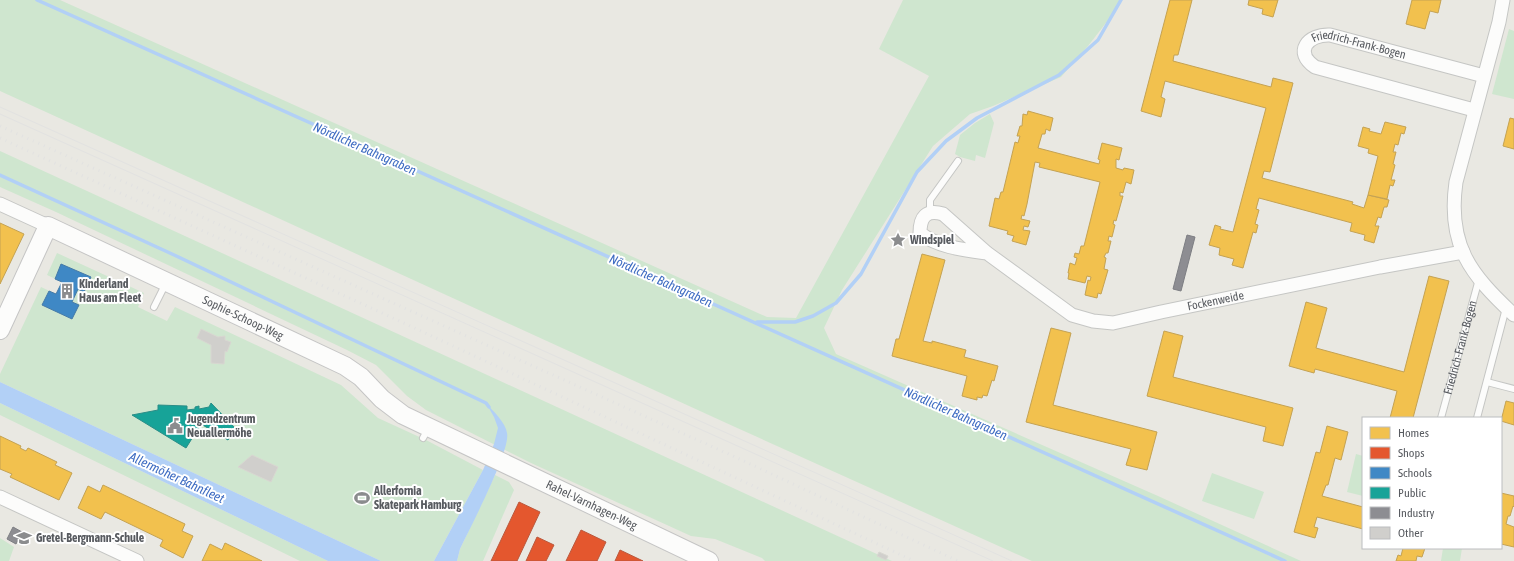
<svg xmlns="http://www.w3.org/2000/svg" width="1514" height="561" font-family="'Asap Condensed',sans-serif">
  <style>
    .green { fill: #cfe6cf }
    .water { fill: #b2d0f6 }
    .homes { fill: #f2c14e; stroke: #c4a253 }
    .shops { fill: #e4572e; stroke: #ba583d }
    .schools { fill: #3f88c5; stroke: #467aa7 }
    .public { fill: #17a398; stroke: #2a8d87 }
    .industry { fill: #8d8d92; stroke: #7d7e83 }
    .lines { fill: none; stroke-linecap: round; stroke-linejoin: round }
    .stream { stroke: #b2d0f6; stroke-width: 3.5 }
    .building { fill: #d0cfcc; stroke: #d8d7d1 }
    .lane-casing { stroke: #c5c6c4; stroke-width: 8 }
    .street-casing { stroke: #c5c6c4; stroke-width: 15 }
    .secondary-casing { stroke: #c5c5c5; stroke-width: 20 }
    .lane { stroke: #fcfcfb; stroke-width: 6 }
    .street { stroke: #fcfcfb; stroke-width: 13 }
    .secondary { stroke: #fcfcfb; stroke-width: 18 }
    .tram { stroke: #e2e2e1; stroke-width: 1 }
    .rail { stroke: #e2e2e1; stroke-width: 3; stroke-dasharray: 1 5; stroke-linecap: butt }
    .labels { text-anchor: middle; stroke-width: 4; stroke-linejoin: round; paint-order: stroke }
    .street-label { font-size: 12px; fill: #585b60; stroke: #fff }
    .poi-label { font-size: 12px; font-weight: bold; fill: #585b60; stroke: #fff; text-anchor: start }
    .water-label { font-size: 13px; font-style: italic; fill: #3e6cc2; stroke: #fff }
  </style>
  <rect width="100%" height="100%" fill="#e9e8e2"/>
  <g class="green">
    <polygon points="0,0 60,0 767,317 796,318 929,76 879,49 903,0 1122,0 1116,10 1088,46 1061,77 993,106 970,114 933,146 842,290 824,328 836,354 1158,496 1301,561 1032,561 735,427 0,91"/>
    <polygon points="1509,29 1514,31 1514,99 1492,94"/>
    <polygon points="990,114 994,123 985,158 976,155 975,161 960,157 955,154 960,135 975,123"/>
    <polygon points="0,151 892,561 765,561 762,558 715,539 691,536 531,463 426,410 407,396 376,365 347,350 56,212 0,187"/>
    <polygon points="57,253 144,293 138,307 167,321 175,307 341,385 378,418 426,440 483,470 434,561 381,561 0,382 0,374 41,287 56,294 62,282 47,275"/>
    <polygon points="0,403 328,561 300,561 0,415"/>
    <polygon points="1356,454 1363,456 1363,496 1347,492"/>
    <polygon points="1212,473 1264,492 1254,519 1202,501"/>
    <polygon points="495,475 509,482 514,490 483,561 457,561 460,549"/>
    <polygon points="0,538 14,547 9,561 0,561"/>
    <polygon points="1443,548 1462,548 1460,561 1441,561"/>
  </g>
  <g class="water">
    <polygon points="0,382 381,561 328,561 0,403"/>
    <path d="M486 403C493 411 506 423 507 433 511 450 469 530 460 549L457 561H434L483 470 494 444 498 428 494 417Z"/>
  </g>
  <g class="homes">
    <polygon points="1170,0 1192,0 1178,55 1174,55 1173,61 1271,87 1273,78 1293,83 1270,172 1264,171 1262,178 1353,202 1352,204 1364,208 1368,195 1389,200 1387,207 1384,207 1381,218 1378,217 1375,226 1379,226 1374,243 1364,240 1365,235 1350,231 1352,223 1259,198 1256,209 1259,210 1255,224 1258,225 1256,233 1253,232 1243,268 1232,265 1234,259 1219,255 1220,248 1209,245 1215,225 1221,227 1220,229 1233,232 1266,108 1165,81 1161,97 1165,99 1161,117 1141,111"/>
    <polygon points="1249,0 1278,0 1273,17 1262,14 1263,9 1248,5"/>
    <polygon points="1412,0 1441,0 1438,13 1430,11 1425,29 1406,24"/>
    <polygon points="1028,111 1053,118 1050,131 1046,129 1045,134 1042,134 1038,148 1099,164 1100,160 1098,159 1102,143 1122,148 1119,160 1116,159 1116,168 1123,170 1124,168 1134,170 1131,184 1126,182 1123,193 1120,192 1120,196 1123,196 1116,221 1114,220 1113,224 1115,225 1112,237 1109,236 1108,241 1111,241 1108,253 1106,253 1104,257 1106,258 1104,269 1108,270 1101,294 1098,293 1097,298 1085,295 1088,280 1090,281 1091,277 1087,276 1085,283 1068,279 1069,273 1068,273 1070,263 1075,265 1077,258 1074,257 1075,253 1079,254 1081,246 1084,246 1100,182 1039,167 1040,163 1035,162 1027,204 1024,216 1022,215 1021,219 1030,221 1028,227 1024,226 1023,230 1030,231 1026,245 1012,241 1014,236 1007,234 1008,231 989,226 995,198 999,199 1001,192 1003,192 1015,142 1018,143 1020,136 1017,136 1020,126 1022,126 1023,114 1027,115"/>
    <polygon points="1510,118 1514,119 1514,149 1503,146"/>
    <polygon points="1385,122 1406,127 1404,134 1401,133 1398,145 1395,144 1393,152 1396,152 1393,164 1395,165 1391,180 1395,180 1393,186 1390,185 1387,199 1368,195 1378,156 1368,153 1369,149 1358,146 1363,127 1370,129 1369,131 1381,134"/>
    <polygon points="0,223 24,234 0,284"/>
    <polygon points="922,254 945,260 923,341 932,343 932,341 966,350 964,357 998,366 994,381 992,380 987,396 983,395 982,398 977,397 977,400 962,396 967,376 892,356 896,339 899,339"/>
    <polygon points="1429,276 1449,281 1413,418 1390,418 1397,391 1315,369 1314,373 1289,366 1306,302 1327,308 1316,348 1404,372"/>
    <polygon points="1051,328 1071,333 1053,405 1157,432 1147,470 1126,465 1131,449 1026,422"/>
    <polygon points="1164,331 1183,336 1173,377 1293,408 1283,446 1263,441 1266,427 1147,396"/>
    <polygon points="1506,401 1514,403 1514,425 1501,421"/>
    <polygon points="1327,426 1348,432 1341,460 1335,458 1328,485 1326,485 1322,496 1363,507 1363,529 1317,517 1314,527 1318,528 1315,538 1294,532 1316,452 1320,453"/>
    <polygon points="0,436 21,446 20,448 26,451 28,448 57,462 55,465 72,473 59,500 10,477 12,474 0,469"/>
    <polygon points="103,485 185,524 182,531 193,536 183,558 160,546 163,540 105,512 101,519 78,508 88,486 100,492"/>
    <polygon points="1501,493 1514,496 1514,507 1513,506 1510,516 1508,516 1506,524 1514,527 1514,547 1501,544"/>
    <polygon points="225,543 262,561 202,561 210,544 222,550"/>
    <polygon points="1403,548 1425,548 1422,557 1417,556 1416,561 1396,561 1398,555 1401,556"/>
  </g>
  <g class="shops">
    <polygon points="519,502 540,512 517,561 491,561"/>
    <polygon points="581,530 606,542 597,561 566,561"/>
    <polygon points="537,537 554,545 546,561 526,561"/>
    <polygon points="620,550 643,561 615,561"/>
  </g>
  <polygon class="schools" points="61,264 91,277 84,292 78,289 72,302 79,305 72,319 42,305 49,291 56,294 62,282 55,279"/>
  <polygon class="public" points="211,403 236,429 228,440 201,424 186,448 132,415 158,410 158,405 187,406 187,410 195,409 195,407 199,406 199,409 209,407"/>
  <g class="industry">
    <polygon points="1187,235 1195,237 1181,291 1173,289"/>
    <polygon points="13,527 22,532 16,544 7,539"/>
  </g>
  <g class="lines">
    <g class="stream">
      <polyline points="37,0 1285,561"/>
      <polyline points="0,175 172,254 486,403 489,407"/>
      <polyline points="757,322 795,322 813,316 836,303 861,274 917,172 946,141 977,118 1059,75 1098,40 1121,0"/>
    </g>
  </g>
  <g class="building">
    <polygon points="201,329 218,337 225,336 225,340 231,342 227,352 225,351 224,364 211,363 211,345 197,338"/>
    <polygon points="252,455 278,467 271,482 238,467"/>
    <polygon points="879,552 888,556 886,560 877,556"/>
  </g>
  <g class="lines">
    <defs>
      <g id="lane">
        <polyline points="930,212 930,200 958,161"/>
        <polyline points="154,307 166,283"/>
        <polyline points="1487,382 1514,389"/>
        <path id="s1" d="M1441 418 1479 279"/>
        <polyline points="1477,418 1506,308"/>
        <polyline points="423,438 428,429"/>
      </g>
      <g id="street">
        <path d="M1503 0 1499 22 1456 182C1447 245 1470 274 1514 315"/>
        <path id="s2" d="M1474 110 1315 67C1293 52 1308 34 1330 35L1484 76"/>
        <polyline points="0,204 48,226"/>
        <path id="s3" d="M987 253C965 250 937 247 920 233 920 217 926 209 943 214L987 253 1072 315 1093 321 1113 323 1161 312 1380 267 1463 252"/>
        <polyline points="0,497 137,561"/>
      </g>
      <g id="secondary">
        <path id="s4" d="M0 330 48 226 345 366 361 377 382 399 403 415 709 561"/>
      </g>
    </defs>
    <use href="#lane" class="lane-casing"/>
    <use href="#street" class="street-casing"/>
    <use href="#secondary" class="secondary-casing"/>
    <use href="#lane" class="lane"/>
    <use href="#street" class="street"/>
    <use href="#secondary" class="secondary"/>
    <g class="tram">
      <polyline points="0,107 1012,561"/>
      <polyline points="0,114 993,561"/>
    </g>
    <g class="rail">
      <polyline points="0,126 733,456 958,561"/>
      <polyline points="0,138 393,318 914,561"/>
    </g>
  </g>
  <defs>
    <symbol id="sight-bare" viewBox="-9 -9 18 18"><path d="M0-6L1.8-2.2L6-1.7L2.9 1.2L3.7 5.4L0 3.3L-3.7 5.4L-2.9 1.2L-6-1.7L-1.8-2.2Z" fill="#8b8c8e" stroke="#fff" stroke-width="2.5" paint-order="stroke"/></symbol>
    <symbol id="building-bare" viewBox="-9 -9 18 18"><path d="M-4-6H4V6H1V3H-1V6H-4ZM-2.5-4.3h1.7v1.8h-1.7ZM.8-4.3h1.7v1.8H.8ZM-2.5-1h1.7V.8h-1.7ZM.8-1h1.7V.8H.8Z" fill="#8b8c8e" stroke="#fff" stroke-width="2.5" paint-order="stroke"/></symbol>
    <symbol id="civic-bare" viewBox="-9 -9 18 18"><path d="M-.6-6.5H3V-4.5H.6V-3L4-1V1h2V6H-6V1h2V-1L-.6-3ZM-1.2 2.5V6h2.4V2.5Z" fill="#8b8c8e" stroke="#fff" stroke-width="2.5" paint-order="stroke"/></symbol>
    <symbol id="stadium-bare" viewBox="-9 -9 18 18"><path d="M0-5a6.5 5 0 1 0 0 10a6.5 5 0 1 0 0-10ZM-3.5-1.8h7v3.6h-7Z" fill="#8b8c8e" stroke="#fff" stroke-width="2.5" paint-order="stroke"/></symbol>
    <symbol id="school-bare" viewBox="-9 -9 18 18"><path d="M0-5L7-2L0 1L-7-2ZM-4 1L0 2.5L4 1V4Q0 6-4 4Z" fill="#8b8c8e" stroke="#fff" stroke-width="2.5" paint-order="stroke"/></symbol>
  </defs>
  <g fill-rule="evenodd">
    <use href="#sight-bare" x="887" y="229" width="22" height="22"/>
    <use href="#building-bare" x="56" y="280" width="22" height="22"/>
    <use href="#civic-bare" x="164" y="415" width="22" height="22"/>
    <use href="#stadium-bare" x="351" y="487" width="22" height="22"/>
    <use href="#school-bare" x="13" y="527" width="22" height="22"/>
  </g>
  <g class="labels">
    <g class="street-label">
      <text dy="4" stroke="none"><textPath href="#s2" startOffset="248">Friedrich-Frank-Bogen</textPath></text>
      <text dy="4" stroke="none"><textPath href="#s3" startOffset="419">Fockenweide</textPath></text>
      <text dy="4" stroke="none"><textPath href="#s4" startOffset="330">Sophie-Schoop-Weg</textPath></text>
      <text dy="4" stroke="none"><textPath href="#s1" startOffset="73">Friedrich-Frank-Bogen</textPath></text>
      <text dy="4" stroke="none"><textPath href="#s4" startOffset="728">Rahel-Varnhagen-Weg</textPath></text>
    </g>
    <g class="poi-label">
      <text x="910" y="244">Windspiel</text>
      <text x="79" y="288">Kinderland<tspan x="79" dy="14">Haus am Fleet</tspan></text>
      <text x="187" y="423">Jugendzentrum<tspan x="187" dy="14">Neuallermöhe</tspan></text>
      <text x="374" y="495">Allerfornia<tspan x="374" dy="14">Skatepark Hamburg</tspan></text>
      <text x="36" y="542">Gretel-Bergmann-Schule</text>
    </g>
    <g class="water-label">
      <text transform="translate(365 148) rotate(24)" y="5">Nördlicher Bahngraben</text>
      <text transform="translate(661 280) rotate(24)" y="5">Nördlicher Bahngraben</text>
      <text transform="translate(956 413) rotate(24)" y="5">Nördlicher Bahngraben</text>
      <text transform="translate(177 477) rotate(25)" y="5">Allermöher Bahnfleet</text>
    </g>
  </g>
  <rect x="1362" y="417" width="140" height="132" fill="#ffffff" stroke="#bcbdbf"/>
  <rect x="1370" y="427" width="20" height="12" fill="#f2c14e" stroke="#bcbdbf"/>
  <text x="1398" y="437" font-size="12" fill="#585b60">Homes</text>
  <rect x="1370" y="447" width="20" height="12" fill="#e4572e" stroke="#bcbdbf"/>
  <text x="1398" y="457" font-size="12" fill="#585b60">Shops</text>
  <rect x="1370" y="467" width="20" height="12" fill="#3f88c5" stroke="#bcbdbf"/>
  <text x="1398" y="477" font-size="12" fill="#585b60">Schools</text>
  <rect x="1370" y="487" width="20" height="12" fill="#17a398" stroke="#bcbdbf"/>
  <text x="1398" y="497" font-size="12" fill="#585b60">Public</text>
  <rect x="1370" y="507" width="20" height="12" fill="#8d8d92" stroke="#bcbdbf"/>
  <text x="1398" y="517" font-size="12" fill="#585b60">Industry</text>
  <rect x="1370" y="527" width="20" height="12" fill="#d0cfcc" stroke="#bcbdbf"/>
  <text x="1398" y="537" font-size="12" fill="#585b60">Other</text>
</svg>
